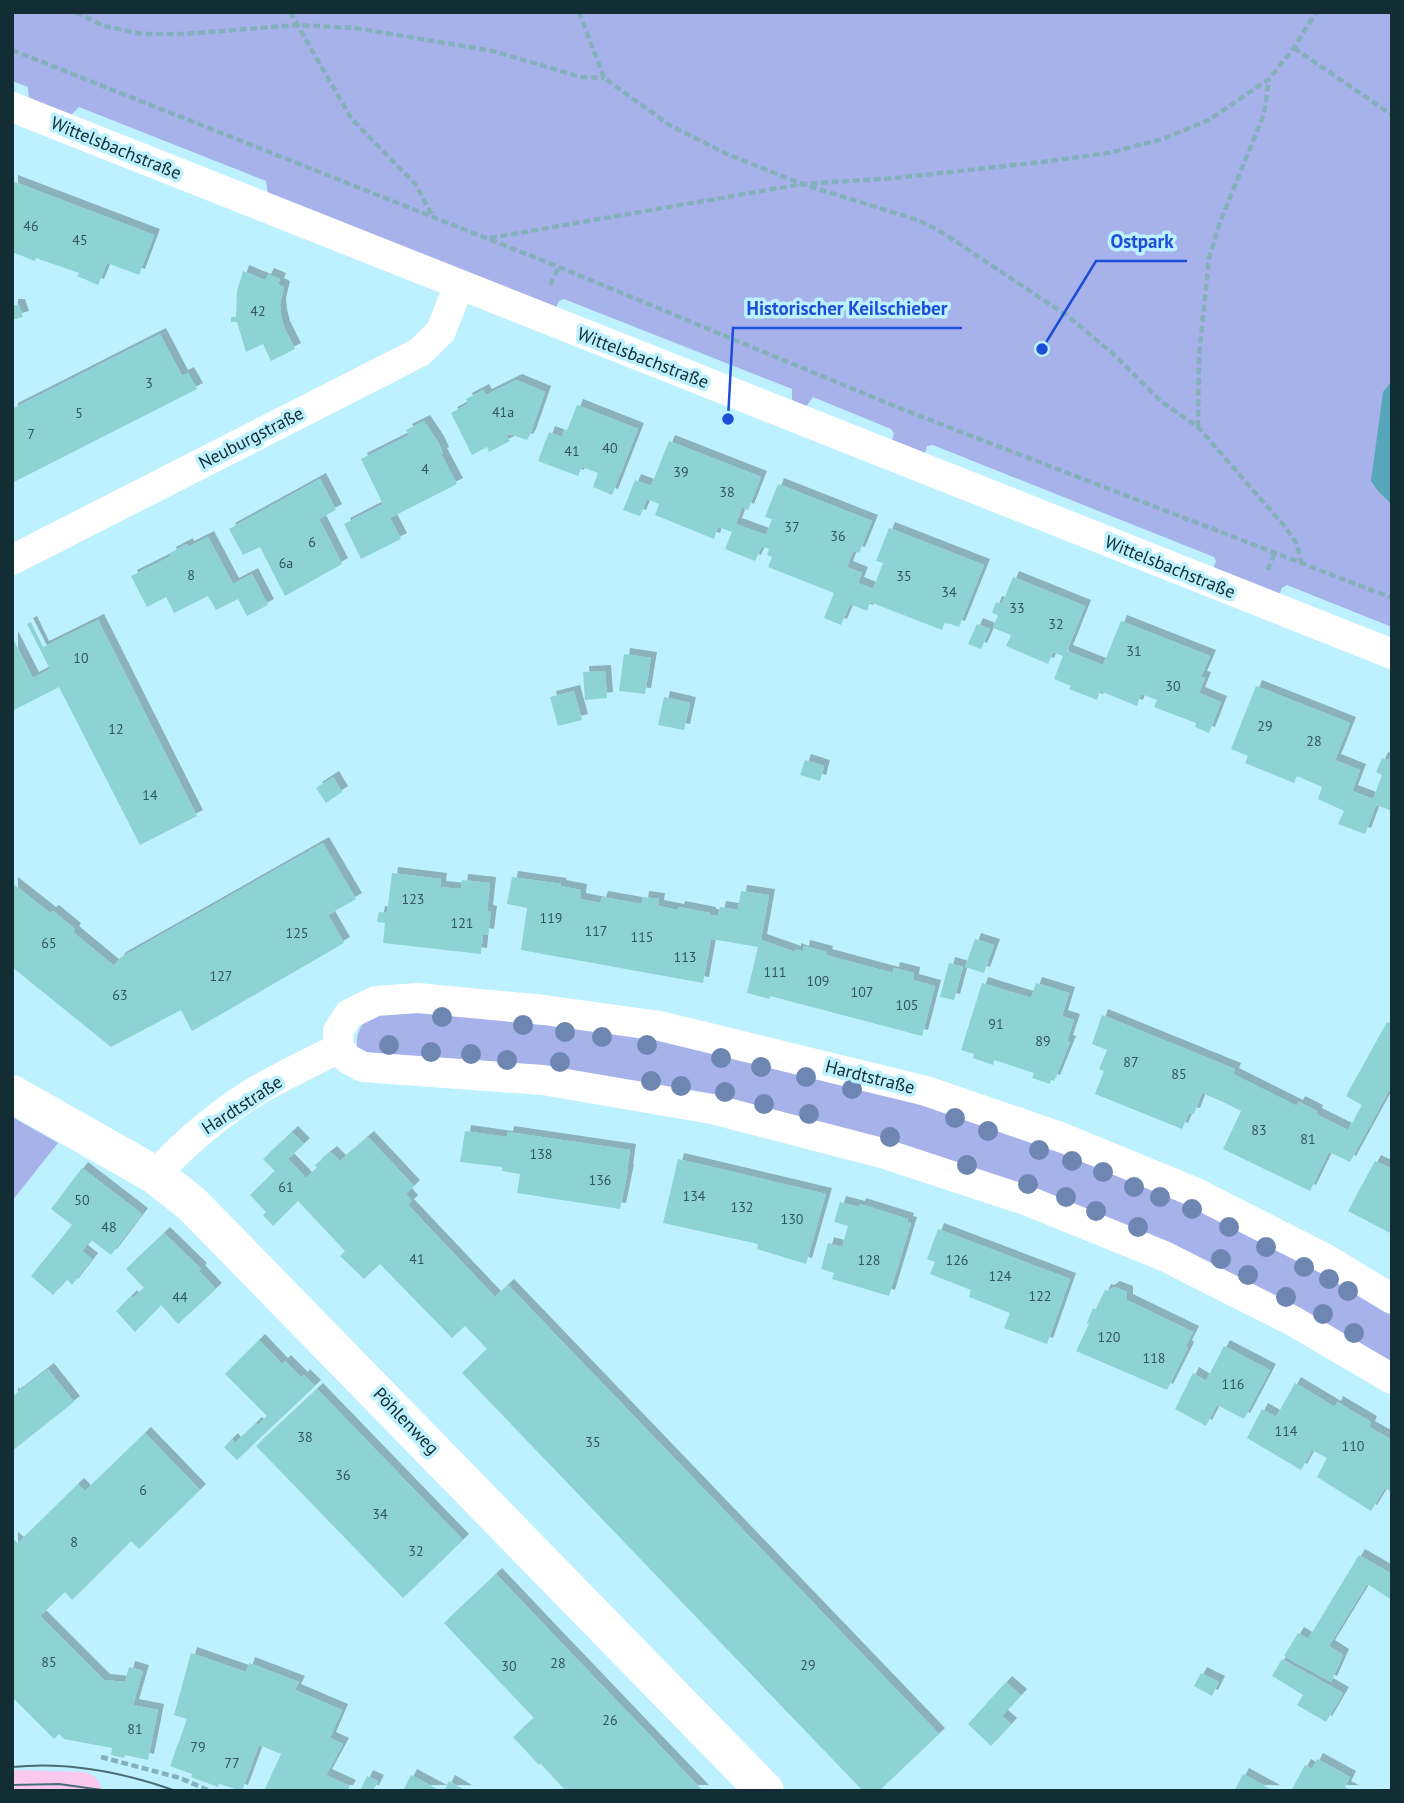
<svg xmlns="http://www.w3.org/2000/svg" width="1404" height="1803" font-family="'PT Sans',sans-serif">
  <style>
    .green { fill: #a7b2eb }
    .water { fill: #57a6ba }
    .building { fill: #8ed3d4; filter: url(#shadow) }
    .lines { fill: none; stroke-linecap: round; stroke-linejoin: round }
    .path { stroke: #84b0bb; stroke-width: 4.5; stroke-dasharray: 7 3.5; stroke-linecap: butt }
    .minor { stroke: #fff; stroke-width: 30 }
    .secondary { stroke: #fff; stroke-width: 38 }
    .primary { stroke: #fbc9ee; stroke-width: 38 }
    .tram { stroke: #496b75; stroke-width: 2 }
    .tree { fill: #6e87b2 }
    .labels { text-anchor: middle; stroke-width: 7; stroke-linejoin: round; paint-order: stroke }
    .number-label { font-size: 14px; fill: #31565c }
    .street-label { font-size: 18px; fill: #122d34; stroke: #bdf1ff }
    .leader { fill: none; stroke: #1d4ed8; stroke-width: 2.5 }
    .callout-dot { fill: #1d4ed8; stroke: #bdf1ff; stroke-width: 2.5 }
    .callout-label { font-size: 19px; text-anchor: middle; font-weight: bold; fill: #1d4ed8; stroke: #bdf1ff; stroke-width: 7; stroke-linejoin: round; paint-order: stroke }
  </style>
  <defs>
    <filter id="shadow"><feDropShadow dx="6" dy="-6" stdDeviation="0" flood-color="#0004"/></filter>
  </defs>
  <rect width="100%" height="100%" fill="#bdf1ff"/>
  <g class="green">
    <polygon points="12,12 1392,12 1392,627 1287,585 1282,588 1278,598 1212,572 1216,561 1214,557 933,445 927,446 925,453 892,440 894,434 891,429 813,397 806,407 792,400 792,389 564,299 559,301 556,308 268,193 266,181 79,107 71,115 29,99 28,87 12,81"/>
    <path d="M390 1009 658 1036 922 1099 1189 1200 1392 1310V1367L884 1143 381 1060 357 1048C355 1024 369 1016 390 1009Z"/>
    <polygon points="12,1117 58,1143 12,1201"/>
  </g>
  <polygon class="water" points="1392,381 1392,505 1378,491 1371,481 1383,392"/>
  <g class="building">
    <polygon points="12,181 154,235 139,275 107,263 98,285 77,276 79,273 36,258 35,261 12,252"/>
    <polygon points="243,271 265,280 268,274 280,279 278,284 284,287 280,304 281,315 284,327 295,349 271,361 263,344 246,352 237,322 231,322 231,317 236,317 237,291"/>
    <polygon points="12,305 19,305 23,317 12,320"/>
    <polygon points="160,334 182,376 188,373 197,389 12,483 12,409"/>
    <polygon points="516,380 545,392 530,435 527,440 510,434 506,435 510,441 489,452 487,447 472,455 451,413 468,404 466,399 483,390 486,395"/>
    <polygon points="577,405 638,429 612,495 593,487 598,473 582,467 578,476 538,461 549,432 562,437 564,430 567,430"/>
    <polygon points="424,421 438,442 443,453 441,454 457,484 390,518 401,539 361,559 344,524 383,504 361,459 409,435 406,430"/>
    <polygon points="669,441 761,477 748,510 742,507 736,524 766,535 772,519 765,517 778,484 872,521 859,553 853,551 847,567 862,573 858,583 873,589 883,563 876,561 889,528 984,565 959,627 945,622 942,630 870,602 867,611 850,604 841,625 824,618 834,593 768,567 772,557 767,555 769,549 762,546 755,561 725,549 732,532 718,527 714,539 655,515 659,504 647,499 640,516 623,510 635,480 651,486"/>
    <polygon points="320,479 336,510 319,519 342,564 285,596 260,547 243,555 229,529"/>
    <polygon points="208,537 233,584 252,574 268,605 247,616 238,599 216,610 208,596 174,613 166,597 147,607 131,576 171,556 170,553 187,544 188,547"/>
    <polygon points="1013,577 1085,606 1067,651 1103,665 1121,621 1210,656 1201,677 1205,678 1199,693 1221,702 1209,733 1195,727 1196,723 1154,707 1157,700 1141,694 1137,706 1100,691 1097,700 1069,689 1071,686 1054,679 1063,656 1053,652 1048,664 1006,646 1011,635 993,628 998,615 992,613 996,602 1002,604"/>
    <polygon points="98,620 197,816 140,845 59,687 12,711 12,637 33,678 50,669 27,624 31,622 43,647"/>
    <polygon points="977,624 990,629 981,649 968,644"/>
    <polygon points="624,654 651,658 645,694 619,691"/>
    <polygon points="605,671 607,698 585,700 583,672"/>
    <polygon points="1256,686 1350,723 1335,760 1360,770 1352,791 1373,799 1382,775 1376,772 1382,758 1389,760 1392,752 1392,811 1376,805 1365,834 1338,824 1344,811 1318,799 1322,787 1297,776 1294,783 1245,763 1248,756 1231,749"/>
    <polygon points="574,691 582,720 558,726 550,697"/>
    <polygon points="664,697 690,703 684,730 658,725"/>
    <polygon points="805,760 824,766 820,781 800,775"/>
    <polygon points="333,777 342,792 326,803 316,788"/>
    <polygon points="323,843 356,899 328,915 344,943 192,1031 181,1010 111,1047 12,967 12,883 50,913 53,911 75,929 73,932 114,966 120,958"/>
    <polygon points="392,873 441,879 440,887 461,889 462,880 490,883 487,911 491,912 488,935 483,934 481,954 383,943 385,923 377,922 379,912 387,913"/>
    <polygon points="512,877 561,884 560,886 581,890 580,899 600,903 602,897 642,904 643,897 659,899 658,906 678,910 679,907 710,913 710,915 718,916 720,907 738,910 741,891 769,895 761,940 795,952 795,949 803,952 804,946 827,952 826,955 893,973 894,968 914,973 913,980 935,986 922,1036 770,996 770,999 747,993 758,947 711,939 703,983 521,950 527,908 507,904"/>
    <polygon points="975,939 994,945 984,973 965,967"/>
    <polygon points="949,963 963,967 954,1000 940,997"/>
    <polygon points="982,983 1031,998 1036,983 1069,993 1062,1016 1074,1020 1067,1041 1070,1042 1054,1081 1051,1080 1050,1084 1032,1078 1034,1073 994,1060 993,1065 973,1058 974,1054 961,1050"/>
    <polygon points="1102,1015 1235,1069 1233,1074 1297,1106 1299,1102 1317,1111 1316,1114 1348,1130 1362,1105 1346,1096 1387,1022 1392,1025 1392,1085 1350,1162 1329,1152 1310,1191 1223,1149 1241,1111 1221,1101 1202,1093 1194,1114 1189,1113 1182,1129 1095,1094 1104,1071 1099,1069 1107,1050 1092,1044"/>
    <polygon points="465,1131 507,1137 508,1132 630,1150 627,1170 628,1170 620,1209 517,1193 520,1174 502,1171 502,1167 460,1162"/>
    <polygon points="292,1132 304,1144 288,1159 306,1178 317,1168 315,1165 331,1152 340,1161 368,1137 414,1186 406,1194 412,1201 408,1205 495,1297 508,1285 939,1734 879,1791 863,1791 462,1373 487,1349 465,1326 452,1338 380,1264 364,1279 340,1256 345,1251 298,1201 273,1226 263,1215 266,1212 250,1195 275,1171 263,1159"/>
    <polygon points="678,1159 826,1194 806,1264 757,1249 758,1244 663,1223"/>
    <polygon points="1375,1161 1392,1169 1392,1234 1348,1211"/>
    <polygon points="82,1168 142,1214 111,1255 91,1240 82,1251 92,1259 72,1285 67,1279 53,1295 31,1276 72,1225 51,1209"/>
    <polygon points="840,1202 859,1207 860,1204 908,1219 907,1222 911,1223 889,1296 832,1279 834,1273 821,1269 828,1243 842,1247 848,1226 834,1222"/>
    <polygon points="938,1229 1070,1279 1047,1344 1004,1328 1010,1313 969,1297 971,1290 930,1274 935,1262 927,1259"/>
    <polygon points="164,1233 201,1269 199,1271 216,1289 178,1324 161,1305 135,1332 116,1311 131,1296 133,1298 144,1288 126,1269"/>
    <polygon points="1114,1287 1127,1292 1127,1300 1193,1332 1186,1346 1188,1348 1167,1390 1076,1351 1089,1324 1087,1323 1093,1308 1096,1309 1105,1290 1108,1291"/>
    <polygon points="259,1340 282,1364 285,1361 302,1378 304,1375 315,1386 237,1460 224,1447 232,1439 235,1443 256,1423 258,1425 267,1416 225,1374"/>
    <polygon points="1224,1346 1270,1370 1244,1419 1217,1405 1206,1426 1175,1409 1193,1373 1206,1381"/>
    <polygon points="48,1369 74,1402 12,1451 12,1393 14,1395"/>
    <polygon points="1295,1383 1335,1407 1337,1402 1371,1422 1369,1427 1392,1440 1392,1487 1390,1491 1385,1488 1371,1511 1317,1477 1327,1458 1312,1450 1301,1470 1247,1438 1262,1409 1276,1417"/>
    <polygon points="317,1389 463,1540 403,1598 256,1446"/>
    <polygon points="145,1433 200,1490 139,1549 131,1541 72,1600 65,1592 40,1616 104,1680 125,1682 129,1667 143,1671 133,1705 158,1710 148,1760 125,1755 124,1758 111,1755 112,1748 64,1739 59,1734 54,1739 12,1697 12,1538 18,1543 78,1484 85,1491"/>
    <polygon points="1359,1555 1392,1574 1392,1600 1367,1584 1329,1646 1343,1655 1331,1682 1284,1656 1298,1633 1308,1639"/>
    <polygon points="496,1574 551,1632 703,1791 566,1791 540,1763 539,1765 513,1737 534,1718 444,1623"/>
    <polygon points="191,1653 246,1672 249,1663 299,1682 295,1690 342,1710 330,1738 343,1744 326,1775 350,1786 347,1791 264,1791 281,1754 259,1745 242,1791 219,1784 218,1787 191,1777 192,1774 170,1766 187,1719 174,1715"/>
    <polygon points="1282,1659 1343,1693 1326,1722 1297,1705 1303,1695 1272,1676"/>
    <polygon points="1201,1673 1219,1682 1212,1696 1194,1686"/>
    <polygon points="1006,1682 1021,1695 1002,1716 1011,1724 991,1746 968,1724"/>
    <polygon points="1317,1759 1350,1777 1345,1787 1353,1791 1291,1791 1305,1765 1312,1769"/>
    <polygon points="1243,1774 1274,1791 1234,1791"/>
    <polygon points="411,1775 441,1791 403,1791"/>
    <polygon points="367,1776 378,1781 373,1791 360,1791"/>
    <polygon points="449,1781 466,1791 444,1791"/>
  </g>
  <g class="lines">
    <g class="path">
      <polyline points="76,12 104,26 142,34 184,34 297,25 355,28 493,51 581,77 604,78"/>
      <polyline points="290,12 351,118 416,185 433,217"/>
      <polyline points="579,12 604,78 671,126 729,155 802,184 918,220 943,233 1069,317 1112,353 1162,402 1198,427 1286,528 1297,544 1301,562"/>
      <polyline points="1294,48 1392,115"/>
      <polyline points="12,50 559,267 899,408 1392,598"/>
      <polyline points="490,238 802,184 896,178 1042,162 1108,153 1163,139 1209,120 1269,79 1294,48 1316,12"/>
      <polyline points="550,285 559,267"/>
      <polyline points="1198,427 1199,356 1209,258 1220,222 1264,114 1269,79"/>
      <polyline points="1268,570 1275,552"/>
      <polyline points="101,1757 180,1778 210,1791"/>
    </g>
    <g class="minor">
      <polyline points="12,107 1392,654"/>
      <polyline points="12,560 420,352 441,331 459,285"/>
      <path d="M155 1175C185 1143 219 1113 258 1090 284 1075 312 1062 339 1048"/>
      <polyline points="1392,1299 1326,1259 1192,1191 1063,1138 926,1091 660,1026 544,1010 418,998 376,1001 349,1014 338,1031 339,1048 348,1059 363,1067 543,1080 712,1109 882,1153 1028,1201 1164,1256 1293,1321 1392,1379"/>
    </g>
    <polyline class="secondary" points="12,1094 155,1175 192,1204 765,1791"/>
    <polyline class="primary" points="12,1789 82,1791"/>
    <g class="tram">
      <path d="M12 1767C68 1761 123 1772 176 1791"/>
      <polyline points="12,1785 59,1784 109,1791"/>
    </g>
  </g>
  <g class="tree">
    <circle cx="442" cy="1017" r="10"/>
    <circle cx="523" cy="1025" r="10"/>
    <circle cx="565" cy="1032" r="10"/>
    <circle cx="602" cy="1037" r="10"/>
    <circle cx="389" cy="1045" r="10"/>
    <circle cx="647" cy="1045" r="10"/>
    <circle cx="431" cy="1052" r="10"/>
    <circle cx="471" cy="1054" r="10"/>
    <circle cx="721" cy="1058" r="10"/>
    <circle cx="507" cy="1060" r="10"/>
    <circle cx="560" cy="1062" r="10"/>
    <circle cx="761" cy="1067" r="10"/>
    <circle cx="806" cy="1077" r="10"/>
    <circle cx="651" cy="1081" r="10"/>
    <circle cx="681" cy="1086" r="10"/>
    <circle cx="852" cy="1089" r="10"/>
    <circle cx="725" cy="1092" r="10"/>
    <circle cx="764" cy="1104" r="10"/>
    <circle cx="809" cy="1114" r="10"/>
    <circle cx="955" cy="1118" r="10"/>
    <circle cx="988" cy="1131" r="10"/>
    <circle cx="890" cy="1137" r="10"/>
    <circle cx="1039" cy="1150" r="10"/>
    <circle cx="1072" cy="1161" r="10"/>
    <circle cx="967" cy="1165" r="10"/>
    <circle cx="1103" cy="1172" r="10"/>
    <circle cx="1028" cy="1184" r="10"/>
    <circle cx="1134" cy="1187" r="10"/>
    <circle cx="1066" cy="1197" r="10"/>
    <circle cx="1160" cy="1197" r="10"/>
    <circle cx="1192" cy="1209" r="10"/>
    <circle cx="1096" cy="1211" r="10"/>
    <circle cx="1138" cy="1227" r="10"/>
    <circle cx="1229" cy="1227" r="10"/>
    <circle cx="1266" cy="1247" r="10"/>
    <circle cx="1221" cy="1259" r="10"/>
    <circle cx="1304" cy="1267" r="10"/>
    <circle cx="1248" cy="1275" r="10"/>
    <circle cx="1329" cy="1279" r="10"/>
    <circle cx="1348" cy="1291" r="10"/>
    <circle cx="1286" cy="1297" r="10"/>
    <circle cx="1323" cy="1314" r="10"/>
    <circle cx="1354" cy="1333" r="10"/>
  </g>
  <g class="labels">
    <g class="number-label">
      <text x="31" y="231">46</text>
      <text x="80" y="245">45</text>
      <text x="258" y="316">42</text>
      <text x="149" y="388">3</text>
      <text x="503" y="417">41a</text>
      <text x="79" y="418">5</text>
      <text x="31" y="439">7</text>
      <text x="610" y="453">40</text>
      <text x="572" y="456">41</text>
      <text x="425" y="474">4</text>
      <text x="681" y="477">39</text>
      <text x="727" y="497">38</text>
      <text x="792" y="532">37</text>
      <text x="838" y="541">36</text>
      <text x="312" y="547">6</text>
      <text x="286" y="568">6a</text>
      <text x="191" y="580">8</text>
      <text x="904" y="581">35</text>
      <text x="949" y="597">34</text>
      <text x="1017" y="613">33</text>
      <text x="1056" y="629">32</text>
      <text x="1134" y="656">31</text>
      <text x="81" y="663">10</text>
      <text x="1173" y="691">30</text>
      <text x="1265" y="731">29</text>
      <text x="116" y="734">12</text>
      <text x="1314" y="746">28</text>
      <text x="150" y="800">14</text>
      <text x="413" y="904">123</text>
      <text x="551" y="923">119</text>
      <text x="462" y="928">121</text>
      <text x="596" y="936">117</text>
      <text x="297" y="938">125</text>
      <text x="642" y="942">115</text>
      <text x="49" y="948">65</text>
      <text x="685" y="962">113</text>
      <text x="775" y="977">111</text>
      <text x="221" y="981">127</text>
      <text x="818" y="986">109</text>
      <text x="862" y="997">107</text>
      <text x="120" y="1000">63</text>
      <text x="907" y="1010">105</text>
      <text x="996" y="1029">91</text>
      <text x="1043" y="1046">89</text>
      <text x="1131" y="1067">87</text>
      <text x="1179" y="1079">85</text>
      <text x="1259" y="1135">83</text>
      <text x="1308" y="1144">81</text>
      <text x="541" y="1159">138</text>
      <text x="600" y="1185">136</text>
      <text x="286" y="1192">61</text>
      <text x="694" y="1201">134</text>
      <text x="82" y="1205">50</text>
      <text x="742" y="1212">132</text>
      <text x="792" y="1224">130</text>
      <text x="109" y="1232">48</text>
      <text x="417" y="1264">41</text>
      <text x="869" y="1265">128</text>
      <text x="957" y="1265">126</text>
      <text x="1000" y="1281">124</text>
      <text x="1040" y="1301">122</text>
      <text x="180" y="1302">44</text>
      <text x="1109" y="1342">120</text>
      <text x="1154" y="1363">118</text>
      <text x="1233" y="1389">116</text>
      <text x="1286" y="1436">114</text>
      <text x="305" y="1442">38</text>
      <text x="593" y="1447">35</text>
      <text x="1353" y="1451">110</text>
      <text x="343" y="1480">36</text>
      <text x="143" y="1495">6</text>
      <text x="380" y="1519">34</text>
      <text x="74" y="1547">8</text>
      <text x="416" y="1556">32</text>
      <text x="49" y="1667">85</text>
      <text x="558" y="1668">28</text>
      <text x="808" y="1670">29</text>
      <text x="509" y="1671">30</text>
      <text x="610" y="1725">26</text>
      <text x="135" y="1734">81</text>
      <text x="198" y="1752">79</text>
      <text x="232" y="1768">77</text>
    </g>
    <g class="street-label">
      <text transform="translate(116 148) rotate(22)" y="6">Wittelsbachstraße</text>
      <text transform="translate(643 358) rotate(21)" y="6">Wittelsbachstraße</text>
      <text transform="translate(251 438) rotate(-27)" y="6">Neuburgstraße</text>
      <text transform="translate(1170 567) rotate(22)" y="6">Wittelsbachstraße</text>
      <text transform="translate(870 1077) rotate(14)" y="6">Hardtstraße</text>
      <text transform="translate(242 1105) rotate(-33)" y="6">Hardtstraße</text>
      <text transform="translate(406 1421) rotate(46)" y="6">Pöhlenweg</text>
    </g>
  </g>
  <path class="leader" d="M1042 349L1096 261H1187M728 419L733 328H962"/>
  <g class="callout-dot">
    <circle cx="1042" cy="349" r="7"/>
    <circle cx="728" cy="419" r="7"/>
  </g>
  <g class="callout-label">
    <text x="1142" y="248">Ostpark</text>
    <text x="847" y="315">Historischer Keilschieber</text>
  </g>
  <rect width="1404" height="1803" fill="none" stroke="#122d34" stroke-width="28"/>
</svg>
